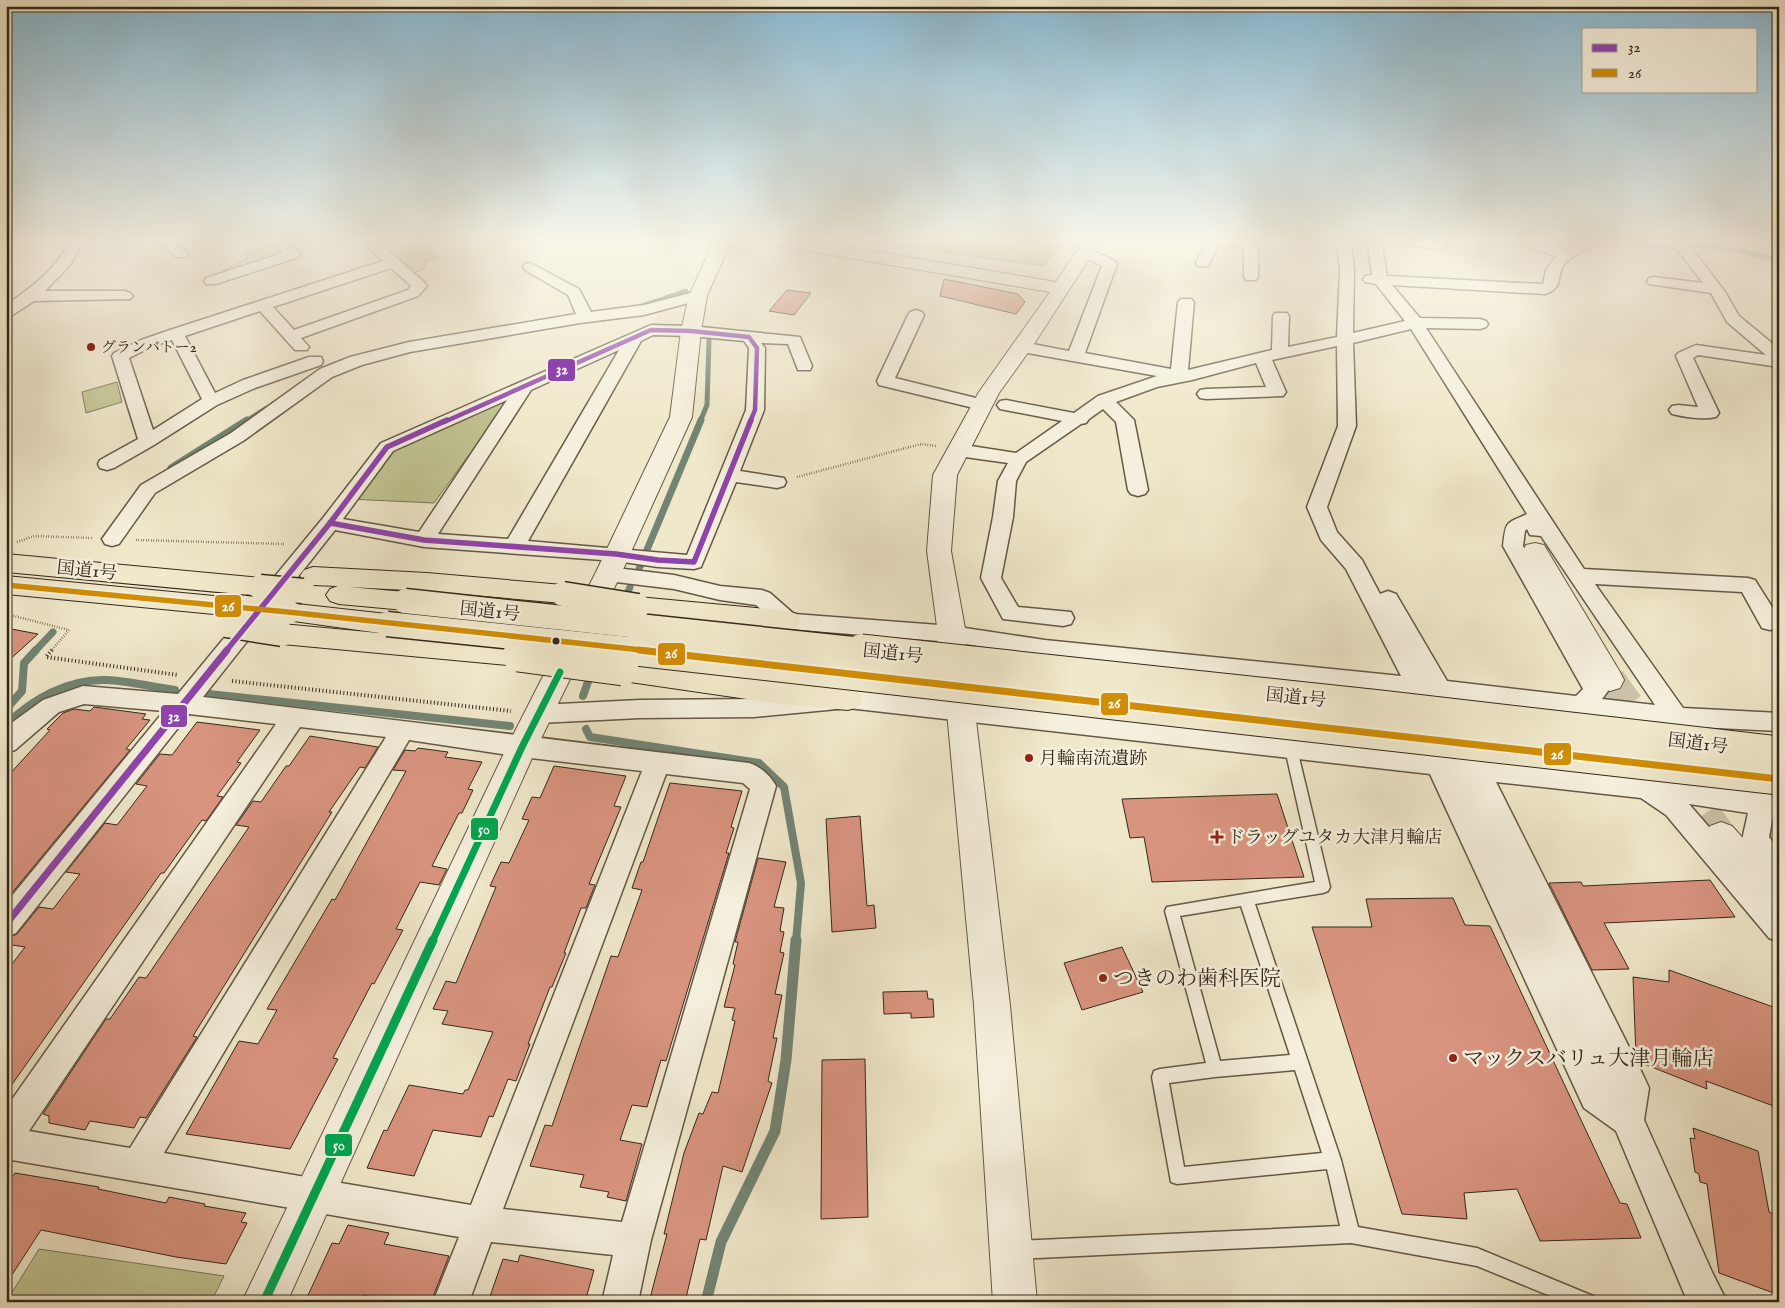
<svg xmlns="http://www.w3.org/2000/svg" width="1785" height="1308" font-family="'IM FELL English','Noto Serif JP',serif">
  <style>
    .green { fill: #c1c492; stroke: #7b7656 }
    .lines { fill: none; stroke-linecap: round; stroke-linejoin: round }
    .stream-far3 { stroke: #728474; stroke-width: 5 }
    .stream-far2 { stroke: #728474; stroke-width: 7 }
    .stream-far1 { stroke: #728474; stroke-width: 8 }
    .stream { stroke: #728474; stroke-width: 11 }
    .building { fill: #d99480; stroke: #352819 }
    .tertiary-tunnel { stroke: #cbc2a7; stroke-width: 31; stroke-dasharray: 31 16; stroke-linecap: butt }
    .service-casing { stroke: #645846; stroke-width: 3 }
    .minor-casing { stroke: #645846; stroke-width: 3 }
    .tertiary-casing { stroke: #645846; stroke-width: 2 }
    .trunk-casing { stroke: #352819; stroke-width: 2 }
    .path-far1 { stroke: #352819; stroke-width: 2.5; stroke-dasharray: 0.5 2; stroke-linecap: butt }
    .path { stroke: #352819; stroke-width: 4; stroke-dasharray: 1 2.5; stroke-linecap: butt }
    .service { fill: #f5f0dd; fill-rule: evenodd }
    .minor { fill: #f5f0dd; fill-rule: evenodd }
    .tertiary { fill: #f5f0dd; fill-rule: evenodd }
    .trunk { fill: #f0e8cb; fill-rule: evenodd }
    .trunk-bridge-far1-casing { stroke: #352819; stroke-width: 27; stroke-linecap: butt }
    .trunk-bridge-casing { stroke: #352819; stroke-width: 33; stroke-linecap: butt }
    .trunk-bridge-far1 { stroke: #f0e8cb; stroke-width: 24 }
    .trunk-bridge { stroke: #f0e8cb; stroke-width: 31 }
    .bus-1-far2-casing { stroke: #f5f0dd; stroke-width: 7 }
    .bus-1-far1-casing { stroke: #f5f0dd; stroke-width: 9 }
    .bus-1-casing { stroke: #f5f0dd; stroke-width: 11 }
    .bus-2-far1-casing { stroke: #f5f0dd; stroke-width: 9 }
    .bus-2-casing { stroke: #f5f0dd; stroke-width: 11 }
    .bus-3-far1-casing { stroke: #f5f0dd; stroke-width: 11 }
    .bus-3-casing { stroke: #f5f0dd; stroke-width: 12 }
    .bus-1-far2 { stroke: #8e44ad; stroke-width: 4.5 }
    .bus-1-far1 { stroke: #8e44ad; stroke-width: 5.5 }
    .bus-1 { stroke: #8e44ad; stroke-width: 7 }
    .bus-2-far1 { stroke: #d08d05; stroke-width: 5.5 }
    .bus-2 { stroke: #d08d05; stroke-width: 7 }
    .bus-3-far1 { stroke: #00a651; stroke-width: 7 }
    .bus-3 { stroke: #00a651; stroke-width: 9 }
    .poi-dot { fill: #8f2418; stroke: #f5f0dd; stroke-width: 2 }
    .bus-dot { fill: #352819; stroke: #f5f0dd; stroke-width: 2 }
    .labels { text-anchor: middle; stroke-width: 5; stroke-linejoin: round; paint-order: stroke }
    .far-poi-label { font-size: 15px; fill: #352819; stroke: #f5f0dd; text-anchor: start }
    .street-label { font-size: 18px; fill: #352819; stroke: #f5f0dd }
    .poi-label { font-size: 18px; fill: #352819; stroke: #f5f0dd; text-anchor: start }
    .near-poi-label { font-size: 21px; fill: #352819; stroke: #f5f0dd; text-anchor: start }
    .line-badge { stroke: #f5f0dd; stroke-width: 2 }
    .badge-label { font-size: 14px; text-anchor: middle; font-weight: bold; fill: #fff }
  </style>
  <rect width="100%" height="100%" fill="#f0e8cb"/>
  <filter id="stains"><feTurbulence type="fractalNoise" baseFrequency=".004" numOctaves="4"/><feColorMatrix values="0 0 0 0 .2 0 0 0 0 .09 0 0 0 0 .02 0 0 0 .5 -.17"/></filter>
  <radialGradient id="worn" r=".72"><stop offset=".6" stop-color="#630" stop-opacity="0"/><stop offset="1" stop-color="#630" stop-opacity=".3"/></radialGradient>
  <g class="green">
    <polygon points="847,239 1065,239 1043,266"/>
    <polygon points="427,240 438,258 425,262 425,269 417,272 391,252"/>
    <polygon points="270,245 278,251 273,257 226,274 222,271 249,258 244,254"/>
    <polygon points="117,382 122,402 86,413 82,392"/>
    <polygon points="511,397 434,503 348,499 387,447"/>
    <polygon points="39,1249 224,1276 211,1302 6,1302"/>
  </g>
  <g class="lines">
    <g class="stream-far3">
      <polyline points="1689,244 1737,250 1779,260"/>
      <polyline points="642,306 686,291"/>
      <polyline points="245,422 265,409"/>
      <polyline points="700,422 707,405 709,341"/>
    </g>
    <g class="stream-far2">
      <polyline points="171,468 247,420"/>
      <polyline points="639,569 701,420"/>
      <polyline points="624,601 630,587"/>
      <polyline points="35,651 53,632"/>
    </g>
    <g class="stream-far1">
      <polyline points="209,694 510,726"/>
      <polyline points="583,696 591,673"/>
      <polyline points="6,709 22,691 24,663 36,650"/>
      <path d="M6 725C32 699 68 679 106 680 129 681 152 687 175 690"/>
      <polyline points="586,729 590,737 759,763 784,787 801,883 796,942"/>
    </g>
    <polyline class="stream" points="706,1302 721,1242 775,1131 786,1060 796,940"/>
  </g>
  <g class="building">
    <polygon points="944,279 1018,294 1025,302 1016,314 940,296"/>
    <polygon points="787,290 811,293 794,315 769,311"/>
    <polygon points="6,628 38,634 6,663"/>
    <polygon points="94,707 146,714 142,719 150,720 126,749 130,750 6,900 6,778 50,730 47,729 63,713 74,709 90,711"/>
    <polygon points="197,722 260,730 237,762 241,763 217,796 223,797 206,821 202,820 164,873 161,873 6,1093 6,972 25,947 6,944 6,939 17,934 39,907 53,909 80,874 66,872 105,823 117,825 147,786 136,784 160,754 172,755"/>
    <polygon points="310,736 378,747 365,768 360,767 329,812 332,812 193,1036 197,1037 146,1118 140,1117 134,1128 90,1121 85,1130 49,1123 49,1116 43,1114 106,1019 110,1019 139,977 146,978 249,827 236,825 253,801 261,802 286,766 289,766"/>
    <polygon points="418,748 448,752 445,757 482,762 468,789 473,790 462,813 459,813 432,866 447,869 439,885 420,882 396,929 403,930 374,984 372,983 333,1058 338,1059 290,1149 186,1134 239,1041 258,1044 277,1010 267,1009 332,899 335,900 406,771 393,770 405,750 415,751"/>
    <polygon points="554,766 626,776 614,806 621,807 589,884 595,885 586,908 581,908 564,953 566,953 552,987 550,987 528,1044 530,1044 516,1081 508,1079 493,1117 489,1116 481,1137 433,1130 414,1176 367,1168 384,1130 387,1131 409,1085 463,1094 465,1090 468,1090 493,1032 442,1024 448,1011 433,1009 446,981 456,983 496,887 490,886 501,862 509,863 529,820 522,819 532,797 540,798"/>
    <polygon points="670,783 742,791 731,827 734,828 726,853 729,853 666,1061 661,1060 647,1107 632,1105 620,1140 642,1144 626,1201 607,1197 609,1192 580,1187 584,1175 530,1166 545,1125 552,1126 611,956 618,957 642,890 632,888 641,862 643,862"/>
    <polygon points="1277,794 1304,877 1152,882 1144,837 1130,838 1122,799"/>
    <polygon points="860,816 867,906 874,905 876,928 832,932 826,819"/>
    <polygon points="758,858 786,862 774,907 784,908 780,931 784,932 780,952 784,953 775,994 782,995 773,1038 777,1038 768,1081 772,1083 742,1172 723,1166 706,1240 700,1239 685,1302 649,1302 667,1234 664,1234 684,1153 699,1113 703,1114 712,1092 718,1093 735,1021 732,1020 735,1008 724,1007 735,965 733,964 738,942 735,942"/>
    <polygon points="1710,880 1735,917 1604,923 1629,969 1592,970 1549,883 1581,882 1583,886"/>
    <polygon points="1453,898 1465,925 1490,926 1620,1203 1627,1204 1641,1238 1540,1241 1517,1189 1464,1193 1467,1219 1402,1214 1312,927 1372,927 1366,899"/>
    <polygon points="1122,947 1143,992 1082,1010 1064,963"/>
    <polygon points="1669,970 1779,1009 1779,1108 1706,1081 1707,1089 1639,1062 1636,1056 1633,977 1669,982"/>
    <polygon points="927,991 928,999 933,999 934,1017 911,1018 911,1013 884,1014 883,992"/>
    <polygon points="865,1059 868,1217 821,1219 822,1060"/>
    <polygon points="1693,1128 1758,1151 1769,1212 1773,1214 1776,1226 1779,1228 1779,1295 1719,1273 1707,1184 1700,1182 1699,1174 1695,1172 1690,1138 1695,1139"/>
    <polygon points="15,1173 99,1187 98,1189 166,1203 169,1197 205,1204 204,1206 246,1213 241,1222 247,1223 226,1264 176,1257 41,1230 6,1284 6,1186"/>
    <polygon points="348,1225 389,1233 384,1244 449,1256 431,1302 400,1302 363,1295 360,1302 305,1302 332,1243 339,1244"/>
    <polygon points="520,1255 594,1270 585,1302 488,1302 503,1259 518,1262"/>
  </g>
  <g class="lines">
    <g class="tertiary-tunnel">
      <polyline points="1610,680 1647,731"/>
      <polyline points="1678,775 1721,836"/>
    </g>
    <defs>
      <path id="service" d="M1291 744 1295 746 1297 749 1330 887 1328 891 1323 893 1255 904 1341 1160 1358 1227 1477 1248 1593 1296 1596 1302H1565L1477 1266 1351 1243 1017 1259 1011 1256 1008 1250 1011 1244 1017 1241 1340 1226 1327 1169 1177 1184 1171 1182 1152 1077 1154 1071 1160 1069 1206 1063 1165 911 1167 907 1315 882 1285 749 1287 746ZM1241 906 1290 1055 1220 1061 1180 916ZM1295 1070 1322 1153 1184 1167 1169 1083 1215 1077Z"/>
      <g id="minor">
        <polygon points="6,239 24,239 22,242 6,247"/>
        <path d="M71 239H85L70 265 45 291H125L130 293 133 296 130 299 34 301 11 316 6 318V305C32 287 57 269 71 239Z"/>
        <polygon points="154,239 171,239 189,254 187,257 177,257"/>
        <polygon points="266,239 283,239 301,254 299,257 216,284 206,284 204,281 206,278 283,253"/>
        <path d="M359 239H375L425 283 427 286 418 296 301 338 309 347 307 350H295L260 311 185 336 215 393 243 380 309 357H321L323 361 321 365 255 388 217 405 154 445 114 468 107 470 100 468 98 464 100 460 138 439 112 356 114 353 141 340 170 330 383 261ZM391 268 411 286 408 290 294 330 273 307ZM172 340 202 399 153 430 129 358 153 346Z"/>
        <polygon points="1207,239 1221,239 1210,263 1208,266 1198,266 1196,263"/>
        <path d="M1230 239C1239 239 1252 240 1258 247V277L1256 280H1246L1244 277V249L1230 245 1228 242Z"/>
        <path d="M1336 239H1350L1354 269 1353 333 1405 321 1376 284 1365 282 1363 279 1365 276 1372 275 1367 239H1381L1387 276 1543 284 1546 270 1556 256 1514 242 1512 239H1534L1565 250 1583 239H1600C1592 249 1577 252 1567 261 1554 273 1566 288 1545 294L1392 285 1420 318 1480 319 1486 321 1488 324 1486 327 1480 329 1426 328 1584 569 1748 578 1755 580 1779 618 1778 628 1770 630 1762 628 1742 592 1595 584 1683 708 1779 713V731L1676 726 1440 698 1045 656 952 642 788 629 780 627 756 605 720 600 674 589 608 581 601 579 598 574 601 569 608 567 674 575 720 586 762 590 770 593 794 614 952 626 1045 640 1401 676 1346 569 1321 540 1307 507 1338 426 1337 346 1272 360 1286 392 1283 396 1206 399 1200 398 1197 394 1200 390 1206 389 1266 387 1256 363 1192 380 1157 387 1116 402 1134 420 1148 490 1145 494 1138 496 1131 494 1128 490 1116 422 1103 409 1089 419 1086 423 1081 424 1026 462 1016 481 1013 517 1001 578 1018 607 1071 612 1074 618 1071 624 1063 626 1003 619 981 578 993 517 998 481 1008 463 958 456 952 454 949 450 952 446 958 444 1016 453 1062 421 1000 409 997 405 1000 401 1006 400 1074 413 1098 396 1157 376 1022 352 1016 350 1014 347 1016 344 1022 342 1069 351 1102 266 1080 255 1078 252 1080 249H1090L1115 261 1117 264 1085 353 1171 369 1178 302 1181 299H1191L1194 302 1188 370 1272 350 1273 316 1275 313H1287L1289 316 1288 347 1337 337 1340 269ZM1411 329 1527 514C1505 524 1506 521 1503 546L1583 689 1576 696 1447 681 1396 594 1388 591 1380 594 1362 560 1337 532 1327 507 1356 426 1353 343ZM1527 529 1530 535 1541 536 1655 705 1602 699 1608 691 1591 659 1523 546 1525 531Z"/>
        <polygon points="1389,239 1429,239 1444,242 1446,245 1444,248 1439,249 1396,243"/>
        <path d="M1637 239H1673L1687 242 1725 292 1739 316 1779 349V367L1698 355 1693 358 1719 413 1716 417C1703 420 1685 417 1672 414L1669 410 1672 406 1678 405 1698 407 1676 356 1678 353 1696 345 1766 355 1727 322 1711 293 1649 284 1647 281 1649 278 1654 277 1703 283 1677 249 1644 243Z"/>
        <polygon points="530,263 579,289 591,312 644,305 698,291 703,293 706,296 703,299 644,315 580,323 410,352 362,365 332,377 243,441 155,493 119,544 112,546 105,544 102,539 141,485 231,433 320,369 350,357 409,342 576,314 568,295 525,270 523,267 525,264"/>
        <polygon points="916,310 922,312 924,315 895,378 988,401 991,405 988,409 982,410 879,385 877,381 908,315 910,312"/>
        <path d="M651 325 691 326 800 337 812 366 810 370H798L788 344 761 343 765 348 764 410 740 471 784 478 786 482 784 486 777 488 736 482 701 567 694 569 658 567 616 561 424 547 335 530 203 697C385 718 567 742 749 763 761 767 770 775 776 786L651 1240 638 1302H602L613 1255 491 1242 469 1302H433L459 1237 6 1159V1108L276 724 189 714 16 933 6 937V903L164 711 84 704 59 712 15 750 6 753V727L43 700 83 686 178 694 323 518 381 443ZM653 335 691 336 744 341 749 348 746 410 687 555 528 541 641 341ZM619 350 508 539 438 534 531 390ZM507 400 419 532 343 519 393 451ZM300 727 386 737 130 1148 29 1131ZM409 740 522 757 642 771 471 1205 164 1153ZM666 774 743 783 750 789 622 1222 503 1209Z"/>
        <polygon points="848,690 1645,777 1779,795 1779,817 1773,816 1769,837 1779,850 1779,882 1769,878 1746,848 1742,840 1748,813 1689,804 1779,908 1779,942 1769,938 1666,815 1641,798 1496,782 1644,1077 1649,1088 1644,1120 1712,1272 1727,1302 1689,1302 1686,1298 1616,1131 1584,1108 1430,774 848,708 754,717 640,718 539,723 531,721 527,714 531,707 539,705 640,700 754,699"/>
      </g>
      <g id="tertiary">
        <polygon points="715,239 732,239 707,296 701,331 692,417 621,574 537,747 287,1302 242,1302 507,747 595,574 670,417 681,331 689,296"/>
        <polygon points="759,239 800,239 1056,282 1085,239 1102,239 1032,347 999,393 957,475 951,551 966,634 963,677 975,712 1010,1005 1037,1302 993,1302 974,1005 947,712 935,677 938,634 927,551 933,475 979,392 1050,292 767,244 761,243"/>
        <polygon points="1535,543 1544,545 1620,672 1624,680 1620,688 1610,691 1600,688 1523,551 1526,545"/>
        <polygon points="1721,822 1732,826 1779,878 1779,918 1767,914 1710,846 1705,836 1710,826"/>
      </g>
      <g id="trunk">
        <polygon points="6,554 260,578 269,581 273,587 269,593 260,596 6,572"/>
        <polygon points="313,567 427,573 563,585 572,588 576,594 572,600 563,603 427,591 349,587 405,592 414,594 418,601 414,608 405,610 339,604 330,601 326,595 330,589 338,586 313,585 304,582 300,576 304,570"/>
        <polygon points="6,576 245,599 254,601 258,608 254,615 245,617 6,594"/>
        <polygon points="638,597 788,611 797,614 801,621 797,628 788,631 638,615 629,613 625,606 629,599"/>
        <polygon points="288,603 387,614 396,617 400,624 396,631 387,634 279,619 275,612 279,605"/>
        <polygon points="282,624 518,646 528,649 532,656 528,663 518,666 282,644 272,641 268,634 272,627"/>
        <polygon points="623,659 789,683 848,688 858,691 862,699 858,707 848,710 789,705 623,681 613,677 609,670 613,663"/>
      </g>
    </defs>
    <use href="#service" class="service-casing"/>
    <use href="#minor" class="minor-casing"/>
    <use href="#tertiary" class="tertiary-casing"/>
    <use href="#trunk" class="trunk-casing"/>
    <g class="path-far1">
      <polyline points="797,477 921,444 936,446"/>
      <polyline points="136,540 285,544"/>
      <polyline points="17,542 34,536 92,538"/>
      <polyline points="6,614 69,630 51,651"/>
    </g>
    <g class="path">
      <polyline points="52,650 46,657 178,675"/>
      <polyline points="232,681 511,711"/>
    </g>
    <use href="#service" class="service"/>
    <use href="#minor" class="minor"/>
    <use href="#tertiary" class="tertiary"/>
    <use href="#trunk" class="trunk"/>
    <defs>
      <g id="trunk-bridge-far1">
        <polyline points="260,587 303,591"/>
        <polyline points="563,594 638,606"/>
        <polyline points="405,601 872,651"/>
        <polyline points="245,608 288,612"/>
        <polyline points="387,624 648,651"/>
        <polyline points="226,625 282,634"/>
      </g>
      <g id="trunk-bridge">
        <polyline points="636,650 1779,779"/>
        <polyline points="861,650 1380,706 1779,752"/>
        <polyline points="518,656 623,670"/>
      </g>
    </defs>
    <use href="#trunk-bridge-far1" class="trunk-bridge-far1-casing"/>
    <use href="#trunk-bridge" class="trunk-bridge-casing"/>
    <use href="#trunk-bridge-far1" class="trunk-bridge-far1"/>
    <use href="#trunk-bridge" class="trunk-bridge"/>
    <defs>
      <polyline id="bus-1-far2" points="444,422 651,330 691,331 749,337 757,348 755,410 750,422"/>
      <g id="bus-1-far1">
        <polyline points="330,523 424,540 616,554 658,560 694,562 751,420"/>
        <polyline points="330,523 387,447 447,420"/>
        <polyline points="226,651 330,523"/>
      </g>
      <polyline id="bus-1" points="6,924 227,650"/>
      <polyline id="bus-2-far1" points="6,585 288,612 651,651"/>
      <polyline id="bus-2" points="639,650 1779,779"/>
      <polyline id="bus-3-far1" points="432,942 522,747 560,672"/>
      <polyline id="bus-3" points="264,1302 433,940"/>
    </defs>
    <use href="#bus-1-far2" class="bus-1-far2-casing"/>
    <use href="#bus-1-far1" class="bus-1-far1-casing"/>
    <use href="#bus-1" class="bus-1-casing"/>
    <use href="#bus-2-far1" class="bus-2-far1-casing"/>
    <use href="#bus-2" class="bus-2-casing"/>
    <use href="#bus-3-far1" class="bus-3-far1-casing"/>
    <use href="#bus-3" class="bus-3-casing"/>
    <use href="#bus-1-far2" class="bus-1-far2"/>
    <use href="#bus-1-far1" class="bus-1-far1"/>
    <use href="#bus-1" class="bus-1"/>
    <use href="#bus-2-far1" class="bus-2-far1"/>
    <use href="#bus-2" class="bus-2"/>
    <use href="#bus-3-far1" class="bus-3-far1"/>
    <use href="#bus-3" class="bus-3"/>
  </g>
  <linearGradient id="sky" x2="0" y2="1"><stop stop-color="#89b9d2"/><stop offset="0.57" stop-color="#f8f5e8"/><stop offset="1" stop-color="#f8f5e8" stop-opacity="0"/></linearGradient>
  <rect width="1785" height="422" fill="url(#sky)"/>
  <g class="poi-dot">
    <circle cx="91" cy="347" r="5"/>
    <circle cx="1029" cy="758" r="5"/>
    <path d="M1214.5 829.5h5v5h5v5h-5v5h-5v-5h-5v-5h5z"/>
    <circle cx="1103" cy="978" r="5"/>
    <circle cx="1453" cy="1058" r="5"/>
  </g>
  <circle class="bus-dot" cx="556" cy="641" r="4.5"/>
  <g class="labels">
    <g class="far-poi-label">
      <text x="101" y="352">グランバトー2</text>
    </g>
    <g class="street-label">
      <text transform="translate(87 570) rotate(6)" y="6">国道1号</text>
      <text transform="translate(490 611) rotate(6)" y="6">国道1号</text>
      <text transform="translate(893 653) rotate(6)" y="6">国道1号</text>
      <text transform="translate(1296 697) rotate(6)" y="6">国道1号</text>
      <text transform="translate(1698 743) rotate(7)" y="6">国道1号</text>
    </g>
    <g class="poi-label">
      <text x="1039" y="764">月輪南流遺跡</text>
      <text x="1227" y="843">ドラッグユタカ大津月輪店</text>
    </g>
    <g class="near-poi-label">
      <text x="1113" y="985">つきのわ歯科医院</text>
      <text x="1463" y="1065">マックスバリュ大津月輪店</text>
    </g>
  </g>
  <g class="line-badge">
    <rect x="547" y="358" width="29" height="24" rx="5" fill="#8e44ad"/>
    <rect x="214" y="594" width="28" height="24" rx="5" fill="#d08d05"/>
    <rect x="657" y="642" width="29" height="24" rx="5" fill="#d08d05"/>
    <rect x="1100" y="692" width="29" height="24" rx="5" fill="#d08d05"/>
    <rect x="160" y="704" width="28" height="24" rx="5" fill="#8e44ad"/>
    <rect x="1543" y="742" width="29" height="24" rx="5" fill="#d08d05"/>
    <rect x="470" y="817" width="29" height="24" rx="5" fill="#00a651"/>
    <rect x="324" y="1133" width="29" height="24" rx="5" fill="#00a651"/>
  </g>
  <g class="badge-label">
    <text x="562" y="374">32</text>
    <text x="228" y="611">26</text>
    <text x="671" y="658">26</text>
    <text x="1114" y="708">26</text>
    <text x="174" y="721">32</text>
    <text x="1557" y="759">26</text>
    <text x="484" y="834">50</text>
    <text x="339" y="1150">50</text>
  </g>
  <rect width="1785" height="1308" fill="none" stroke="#f0e8cb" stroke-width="25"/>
  <rect x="8" y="8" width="1770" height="1293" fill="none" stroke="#352819" stroke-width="2.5"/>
  <rect x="12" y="12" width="1760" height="1283" fill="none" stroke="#352819"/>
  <rect x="1582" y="28" width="175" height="65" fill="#f5f0dd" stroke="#a8a08f"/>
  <rect x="1592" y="44" width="25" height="8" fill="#8e44ad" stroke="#a8a08f"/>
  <text x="1628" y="52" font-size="15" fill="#352819">32</text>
  <rect x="1592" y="69" width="25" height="8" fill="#d08d05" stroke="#a8a08f"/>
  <text x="1628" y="78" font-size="15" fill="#352819">26</text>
  <rect width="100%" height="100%" filter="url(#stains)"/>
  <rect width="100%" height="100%" fill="url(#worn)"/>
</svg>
